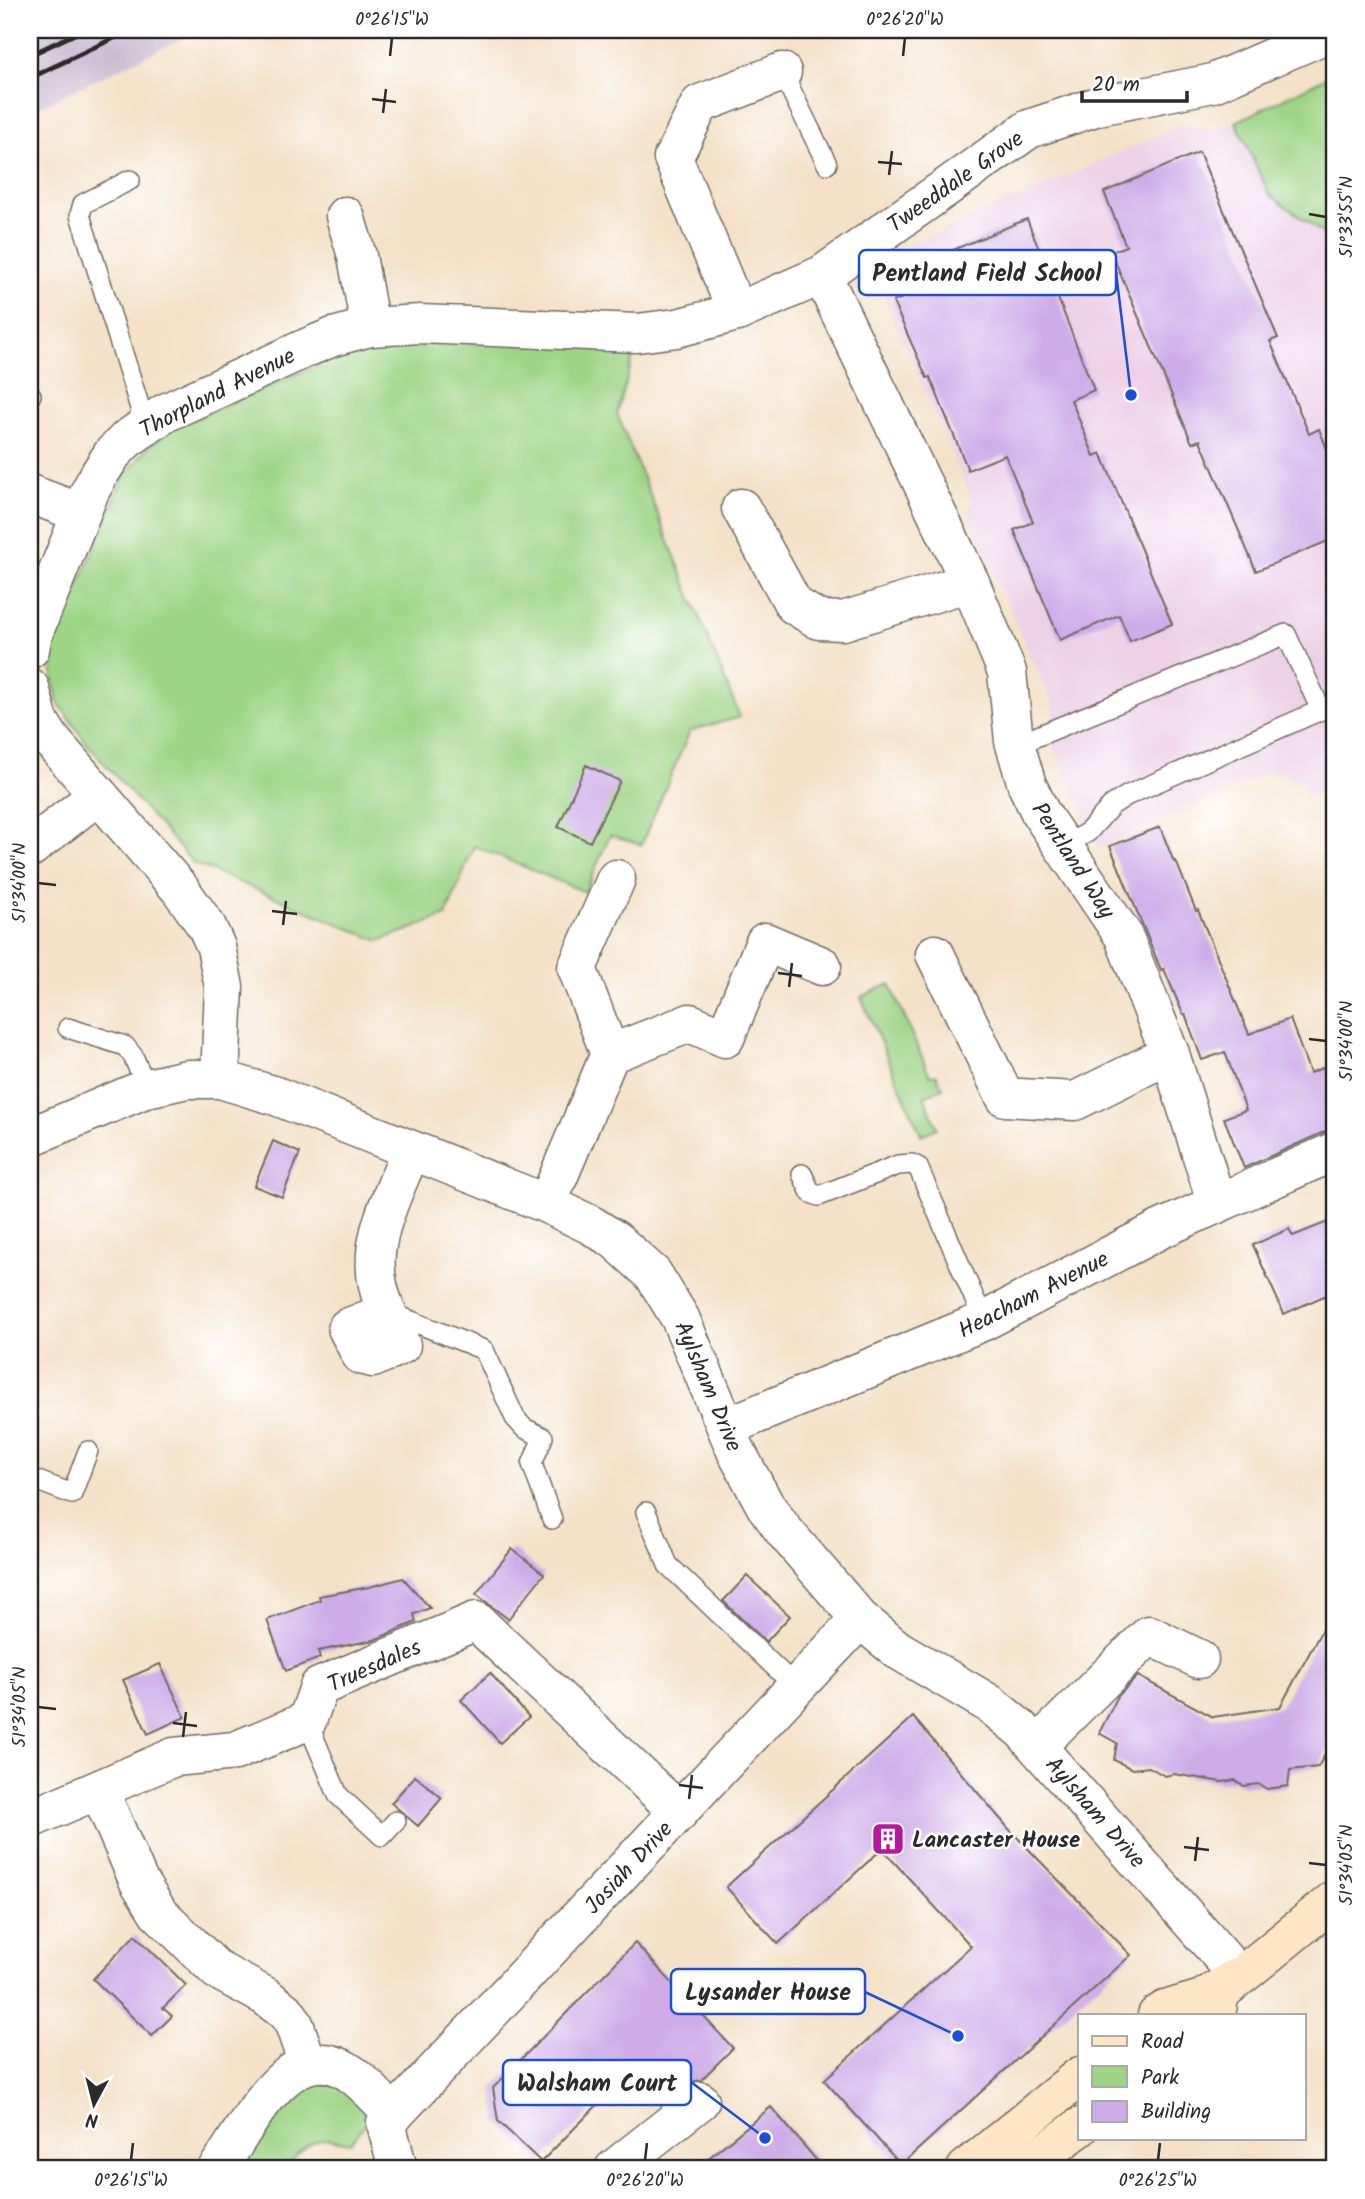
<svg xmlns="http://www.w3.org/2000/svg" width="1365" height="2199" font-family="Kalam,sans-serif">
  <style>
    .built { fill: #eed0e7 }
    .industrial { fill: #ccbed3 }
    .green { fill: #9dd485; stroke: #648058; stroke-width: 2 }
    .building { fill: #cface8 }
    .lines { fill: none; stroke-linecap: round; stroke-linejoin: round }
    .lane-casing { stroke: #716b62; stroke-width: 22 }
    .street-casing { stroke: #716b62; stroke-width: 41 }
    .secondary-casing { stroke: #716b62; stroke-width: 41 }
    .lane { stroke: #fff; stroke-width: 19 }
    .street { stroke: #fff; stroke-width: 38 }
    .secondary { stroke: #fde5c5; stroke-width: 38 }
    .rail { stroke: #2b2b2b; stroke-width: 5 }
    .ticks { fill: none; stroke: #2b2b2b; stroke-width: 2.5 }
    .labels { text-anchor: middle; stroke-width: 5; stroke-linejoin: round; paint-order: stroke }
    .street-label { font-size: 23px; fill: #2b2b2b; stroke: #fff }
    .poi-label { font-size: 23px; font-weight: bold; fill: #2b2b2b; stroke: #fff; text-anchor: start }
    .leader { fill: none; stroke: #1d4ed8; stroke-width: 2.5 }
    .callout-dot { fill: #1d4ed8; stroke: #fff; stroke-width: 2.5 }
    .callout { fill: #fff; stroke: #1d4ed8; stroke-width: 2.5 }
    .callout-label { font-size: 24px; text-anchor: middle; font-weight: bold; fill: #2b2b2b }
    .neatline { fill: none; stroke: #2b2b2b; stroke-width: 2.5 }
    .ticks-label { font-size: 18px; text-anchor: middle; fill: #2b2b2b }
  </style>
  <rect width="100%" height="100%" fill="#fff"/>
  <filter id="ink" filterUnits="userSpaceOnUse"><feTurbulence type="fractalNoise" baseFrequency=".0143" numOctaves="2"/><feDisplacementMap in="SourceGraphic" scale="14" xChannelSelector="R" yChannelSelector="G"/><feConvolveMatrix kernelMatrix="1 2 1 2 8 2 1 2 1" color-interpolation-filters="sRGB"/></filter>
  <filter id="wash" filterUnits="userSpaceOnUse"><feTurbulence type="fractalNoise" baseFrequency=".00686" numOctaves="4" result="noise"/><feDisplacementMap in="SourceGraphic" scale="28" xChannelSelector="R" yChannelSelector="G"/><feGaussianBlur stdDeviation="1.57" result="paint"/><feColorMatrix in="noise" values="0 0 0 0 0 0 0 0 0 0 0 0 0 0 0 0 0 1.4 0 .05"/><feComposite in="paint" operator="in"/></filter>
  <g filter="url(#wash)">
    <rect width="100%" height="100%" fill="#f4e1c7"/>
    <polygon class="built" points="1236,122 1269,194 1335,242 1335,786 1307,798 1300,780 1272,771 1099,847 1049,736 1054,709 968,513 973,502 880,288 896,251 1185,124 1210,132"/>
    <polygon class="industrial" points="30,30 200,30 30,111"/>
    <g class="green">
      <polygon points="1335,73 1335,242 1269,194 1236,122"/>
      <polygon points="384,339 636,347 617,414 740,717 690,731 641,845 610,835 585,892 474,846 446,916 379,941 193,863 87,744 57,701 50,656 124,476 148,447 175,427 347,352"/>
      <polygon points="890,984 930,1076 936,1074 943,1088 924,1096 937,1128 921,1135 861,997"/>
      <path d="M308 2078 352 2090 370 2118 350 2143C342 2142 334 2139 327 2139 311 2140 293 2154 288 2169H230L235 2161Z"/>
    </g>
    <g id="blocks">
      <g class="building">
        <polygon points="1199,152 1278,338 1270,341 1309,434 1319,429 1335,468 1335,538 1256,571 1200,440 1192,443 1111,252 1126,246 1104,192"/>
        <polygon points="1027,219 1094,390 1071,400 1094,456 1101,453 1172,624 1130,641 1119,615 1060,640 1014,530 1033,522 1005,455 968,470 930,377 927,378 893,302 907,296 898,273"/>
        <polygon points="586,765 620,781 590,842 558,827"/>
        <polygon points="1160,827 1174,862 1176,861 1196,911 1198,910 1249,1034 1290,1019 1310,1073 1335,1063 1335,1129 1326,1131 1244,1168 1224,1118 1246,1110 1225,1052 1202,1060 1185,1014 1183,1014 1164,969 1161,970 1110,846"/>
        <polygon points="273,1141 300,1153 282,1197 254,1186"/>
        <polygon points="1335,1219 1335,1291 1284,1314 1253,1245 1289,1229 1293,1236"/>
        <polygon points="512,1549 544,1574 508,1619 476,1594"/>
        <polygon points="747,1576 790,1616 766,1642 723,1601"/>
        <polygon points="403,1578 430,1608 414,1614 416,1622 374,1640 318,1651 320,1658 286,1671 267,1620 320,1600 319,1596 369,1587"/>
        <polygon points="1335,1606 1335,1735 1318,1767 1290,1770 1288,1786 1267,1789 1258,1784 1244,1786 1235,1780 1222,1782 1174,1774 1165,1776 1149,1767 1132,1769 1114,1760 1117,1743 1099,1733 1118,1696 1138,1676 1213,1717 1280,1707"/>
        <polygon points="160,1664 185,1717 148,1734 123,1680"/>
        <polygon points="490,1673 529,1717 500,1743 461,1700"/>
        <polygon points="913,1717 1009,1829 1131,1955 901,2165 824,2080 971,1946 882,1849 778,1944 726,1887"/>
        <polygon points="415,1776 442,1798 418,1826 391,1803"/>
        <polygon points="135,1935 186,1985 163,2008 172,2016 152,2036 93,1979"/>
        <polygon points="635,1943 733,2048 701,2080 687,2083 666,2100 635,2067 541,2162 498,2121 493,2088"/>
        <polygon points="771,2107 824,2169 695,2169"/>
      </g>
    </g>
  </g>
  <g filter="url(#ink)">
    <use href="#blocks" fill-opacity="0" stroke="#716b62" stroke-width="2"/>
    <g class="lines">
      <defs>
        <g id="lane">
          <polyline points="782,72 827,164"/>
          <polyline points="130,180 83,204 80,215 145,424"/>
          <polyline points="30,395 31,395"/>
          <polyline points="1016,745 1286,634 1321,710 1128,795 1112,805 1088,832 1064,846"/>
          <polyline points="68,1028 125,1046 133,1056 147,1088"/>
          <polyline points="802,1174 811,1193 819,1196 898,1165 912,1164 918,1167 984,1321"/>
          <polyline points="389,1312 484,1350 515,1418 524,1428 543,1437 532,1464 552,1519"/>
          <polyline points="30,1478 72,1494 88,1451"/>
          <polyline points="646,1512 668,1565 797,1688"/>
          <polyline points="307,1721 338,1795 382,1836 396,1821"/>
        </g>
        <g id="street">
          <polyline points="345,216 357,256 370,327"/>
          <polyline points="822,275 970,582 1007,672 1014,741 1027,785 1041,814 1123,935 1170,1054 1217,1204"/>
          <polyline points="737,312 673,158 700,104 782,72"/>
          <polyline points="30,494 81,513"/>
          <polyline points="741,508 794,605 819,620 843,621 970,582"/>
          <polyline points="30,649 33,634 90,491 100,473 113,453 127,439 165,413 306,348 333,337 370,327 420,324 637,333 677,328 737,312 822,275 1029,129 1098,106 1213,83 1335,30"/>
          <polyline points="30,688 39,721 51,740 180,889 207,927 216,947 224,987 220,1079"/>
          <polyline points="30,848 98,795"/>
          <polyline points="935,954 1005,1097 1075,1101 1170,1054"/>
          <polyline points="610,1054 577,968 616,879"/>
          <polyline points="30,1137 147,1088 187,1079 220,1079 276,1096 547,1204 591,1225 615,1240 653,1274 680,1318 737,1453 765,1505 784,1531 860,1619 898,1650 990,1704 1022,1730 1239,1976"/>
          <polyline points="547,1204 610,1054 690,1023 725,1038 765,942 822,966"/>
          <path d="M387 1312 347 1328 361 1355 373 1358 401 1345C393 1325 382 1306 378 1285 367 1239 395 1192 411 1150"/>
          <polyline points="726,1427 984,1321 1161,1229 1335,1151"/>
          <polyline points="1038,1745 1149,1635 1199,1659"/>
          <polyline points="99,1790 139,1882 158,1912 217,1970 265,1996 287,2013 294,2024 308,2064"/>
          <polyline points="30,1819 174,1757 235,1751 307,1721 319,1687 476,1621 679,1812"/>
          <path d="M217 2169C245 2133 287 2034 347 2071 365 2082 379 2100 394 2115"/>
          <polyline points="398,2169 386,2123 860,1619"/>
          <polyline points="614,2169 700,2101"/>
        </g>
        <g id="secondary">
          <polyline points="1157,2015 1165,2010 1202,1999 1237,1977"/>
          <polyline points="1216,2015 1220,1993 1335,1899"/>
          <polyline points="966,2169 1080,2076"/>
          <polyline points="1024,2169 1080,2127"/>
        </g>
      </defs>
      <use href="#lane" class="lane-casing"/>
      <use href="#street" class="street-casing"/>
      <use href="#secondary" class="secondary-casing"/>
      <use href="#lane" class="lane"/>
      <use href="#street" class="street"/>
      <use href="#secondary" class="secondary"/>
      <g class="rail">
        <polyline points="30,55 83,30"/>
        <polyline points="30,78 131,30"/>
      </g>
    </g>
  </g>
  <path class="ticks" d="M390 56 392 38M903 56 905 38M372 99 396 102M383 113 386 89M878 162 902 164M889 175 892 151M1309 214 1326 217M38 883 56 885M272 911 297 914M283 925 286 901M778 973 802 976M789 987 792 963M1309 1039 1326 1041M38 1707 56 1709M173 1723 197 1726M183 1737 186 1712M679 1785 703 1788M689 1799 692 1775M1184 1847 1209 1850M1195 1861 1198 1837M1309 1863 1326 1865M131 2160 133 2143M645 2160 647 2143M1158 2160 1160 2143"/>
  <defs>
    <symbol id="building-square" viewBox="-11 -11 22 22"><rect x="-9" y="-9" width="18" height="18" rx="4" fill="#b5179e" stroke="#fff"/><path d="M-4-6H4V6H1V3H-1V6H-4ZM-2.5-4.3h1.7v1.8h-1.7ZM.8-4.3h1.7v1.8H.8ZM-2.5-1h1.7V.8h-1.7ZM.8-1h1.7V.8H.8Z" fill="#fff"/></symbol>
  </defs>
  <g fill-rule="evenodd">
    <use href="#building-square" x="869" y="1820" width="38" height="38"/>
  </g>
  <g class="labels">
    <g class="street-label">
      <text transform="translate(955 181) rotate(-35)" y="8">Tweeddale Grove</text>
      <text transform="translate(217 392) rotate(-27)" y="8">Thorpland Avenue</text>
      <text transform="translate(1074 860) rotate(57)" y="8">Pentland Way</text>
      <text transform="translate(1033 1294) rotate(-27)" y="8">Heacham Avenue</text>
      <text transform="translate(709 1386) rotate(67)" y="8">Aylsham Drive</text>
      <text transform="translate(374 1665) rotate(-24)" y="8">Truesdales</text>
      <text transform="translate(1096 1812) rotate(49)" y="8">Aylsham Drive</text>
      <text transform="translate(628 1867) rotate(-47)" y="8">Josiah Drive</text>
    </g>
    <g class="poi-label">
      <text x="912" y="1847">Lancaster House</text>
    </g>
  </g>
  <path class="leader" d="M1131 395L1116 272M958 2036L865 1992M765 2138L691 2082"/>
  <g class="callout-dot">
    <circle cx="1131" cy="395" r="7"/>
    <circle cx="958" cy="2036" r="7"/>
    <circle cx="765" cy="2138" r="7"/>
  </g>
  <g class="callout">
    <rect x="859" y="250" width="257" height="45" rx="7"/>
    <rect x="671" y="1969" width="194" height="45" rx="7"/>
    <rect x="503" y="2060" width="188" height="45" rx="7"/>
  </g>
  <g class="callout-label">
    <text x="987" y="281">Pentland Field School</text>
    <text x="768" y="2000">Lysander House</text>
    <text x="597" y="2091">Walsham Court</text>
  </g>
  <rect width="1365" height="2199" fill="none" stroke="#fff" stroke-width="77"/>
  <rect x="1078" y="2014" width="228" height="126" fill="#ffffff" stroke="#aaaaaa" stroke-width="2"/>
  <rect x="1092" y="2036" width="35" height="10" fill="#fde5c5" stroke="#aaaaaa" stroke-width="2"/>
  <text x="1141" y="2048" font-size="21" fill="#2b2b2b">Road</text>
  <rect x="1092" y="2066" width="35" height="21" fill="#9dd485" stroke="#aaaaaa" stroke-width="2"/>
  <text x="1141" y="2084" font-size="21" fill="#2b2b2b">Park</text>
  <rect x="1092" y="2101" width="35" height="21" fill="#cface8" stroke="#aaaaaa" stroke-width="2"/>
  <text x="1141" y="2118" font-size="21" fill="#2b2b2b">Building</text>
  <g transform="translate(94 2104) rotate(187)" stroke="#ffffff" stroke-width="5" paint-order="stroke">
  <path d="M0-5L12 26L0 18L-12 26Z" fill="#2b2b2b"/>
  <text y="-10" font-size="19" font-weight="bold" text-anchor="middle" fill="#2b2b2b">N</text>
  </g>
  <path d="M1082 91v10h105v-10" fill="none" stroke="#2b2b2b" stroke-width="3.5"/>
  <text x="1092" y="91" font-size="21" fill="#2b2b2b" stroke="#ffffff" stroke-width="5" paint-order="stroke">20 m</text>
  <rect x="38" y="38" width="1288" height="2122" class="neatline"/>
  <g class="ticks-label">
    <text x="392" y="25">0°26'15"W</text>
    <text x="905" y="25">0°26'20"W</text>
    <text transform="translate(1346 217) rotate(-90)" y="6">51°33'55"N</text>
    <text transform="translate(19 883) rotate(-90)" y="6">51°34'00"N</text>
    <text transform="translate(1346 1041) rotate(-90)" y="6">51°34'00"N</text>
    <text transform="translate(19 1707) rotate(-90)" y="6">51°34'05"N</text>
    <text transform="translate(1346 1865) rotate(-90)" y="6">51°34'05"N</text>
    <text x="131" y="2186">0°26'15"W</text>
    <text x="645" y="2186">0°26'20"W</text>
    <text x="1158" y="2186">0°26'25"W</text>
  </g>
</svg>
